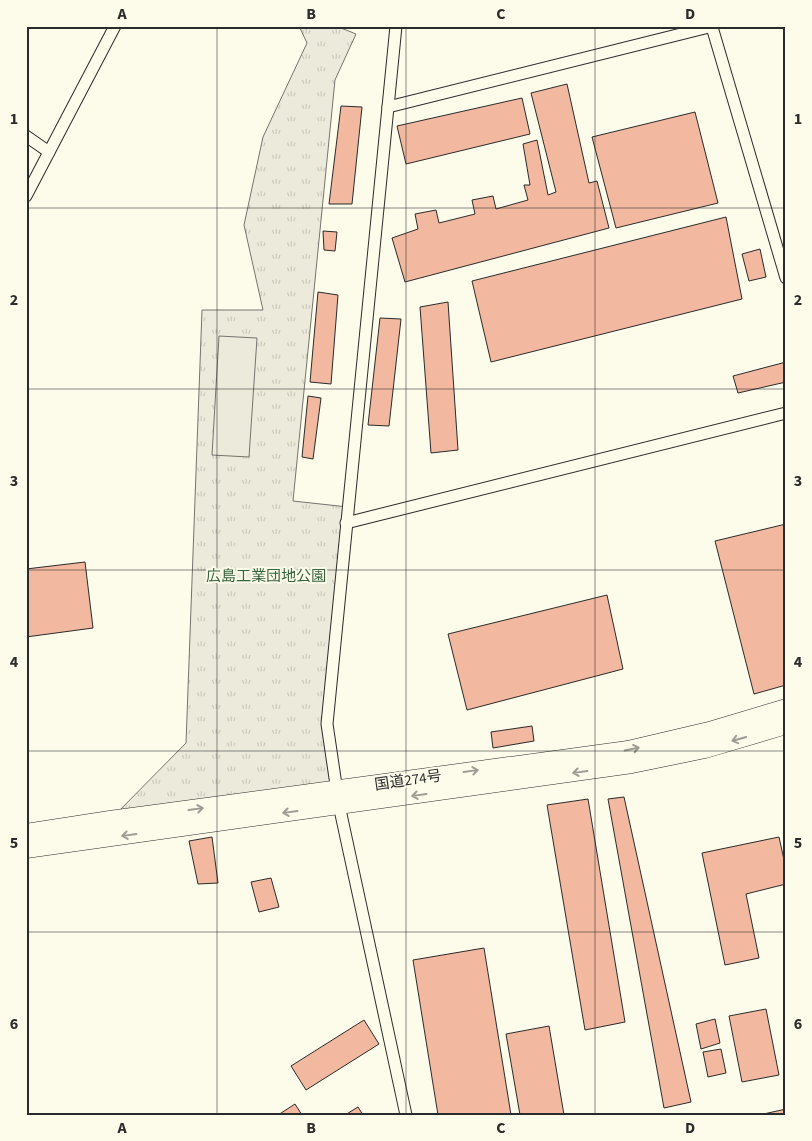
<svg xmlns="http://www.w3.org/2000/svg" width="812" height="1141" font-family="'Source Sans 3','Noto Sans JP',sans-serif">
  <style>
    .grass { fill: url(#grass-tufts); stroke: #74746e }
    .pitch { fill: #ecebdb; stroke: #74746e }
    .building { fill: #f2b8a0; stroke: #2b2b2b }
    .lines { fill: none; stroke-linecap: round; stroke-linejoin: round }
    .minor-casing { stroke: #2b2b2b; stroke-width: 13 }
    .highway-casing { stroke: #2b2b2b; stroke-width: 19 }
    .minor { stroke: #fdfbea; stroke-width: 11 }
    .highway { stroke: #fdfbea; stroke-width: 18 }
    .oneway { stroke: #9e9d94 }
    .grid { fill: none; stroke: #2b2b2b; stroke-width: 1; stroke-opacity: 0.55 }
    .labels { text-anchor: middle; stroke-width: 4; stroke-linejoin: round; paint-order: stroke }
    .park-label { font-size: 15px; fill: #34623c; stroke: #fdfbea }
    .street-label { font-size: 15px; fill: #2b2b2b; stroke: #fdfbea }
    .neatline { fill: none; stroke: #2b2b2b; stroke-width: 2 }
    .grid-label { font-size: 16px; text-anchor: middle; font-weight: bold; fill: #2b2b2b }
  </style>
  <defs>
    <pattern id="grass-tufts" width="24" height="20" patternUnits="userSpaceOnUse" patternTransform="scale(1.25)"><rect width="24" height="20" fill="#ecebdb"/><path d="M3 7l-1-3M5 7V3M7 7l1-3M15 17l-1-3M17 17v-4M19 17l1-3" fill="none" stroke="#cbcabc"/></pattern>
  </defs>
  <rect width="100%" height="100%" fill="#fdfbea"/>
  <polygon class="grass" points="299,26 336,26 356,34 335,80 293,501 348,507 327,724 336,790 110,820 186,743 202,310 263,310 244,225 263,137 307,43"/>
  <polygon class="pitch" points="219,336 257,338 249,457 212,455"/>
  <g class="building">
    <polygon points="567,84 589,183 597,181 609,228 405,282 392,238 418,229 415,214 436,210 439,223 475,214 472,200 493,196 496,209 528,200 524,185 530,185 523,144 537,140 548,195 556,192 531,93"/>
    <polygon points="522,98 530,134 406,164 397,126"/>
    <polygon points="341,106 362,107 352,204 329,204"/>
    <polygon points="695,112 718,203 616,228 592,137"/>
    <polygon points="726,217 742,299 491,362 472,281"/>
    <polygon points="323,231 337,232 335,251 324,250"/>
    <polygon points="760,249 766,277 749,281 742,254"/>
    <polygon points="318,292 338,295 331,384 310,382"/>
    <polygon points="448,302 458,450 431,453 420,307"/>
    <polygon points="380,318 401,319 389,426 368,425"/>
    <polygon points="786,362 786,382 738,393 733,376"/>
    <polygon points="308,396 321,398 313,459 302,457"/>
    <polygon points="786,524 786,685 754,694 715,541"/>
    <polygon points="85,562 93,628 26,637 26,569"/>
    <polygon points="607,595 623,669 467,710 448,634"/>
    <polygon points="532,726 534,741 493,748 491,732"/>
    <polygon points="624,797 691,1102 664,1108 608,799"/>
    <polygon points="588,799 625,1022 585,1030 547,805"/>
    <polygon points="212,837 218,883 198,884 189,841"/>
    <polygon points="779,837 786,869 786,884 746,894 759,958 725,965 702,853"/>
    <polygon points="271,878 279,907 259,912 251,882"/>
    <polygon points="484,948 511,1115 438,1115 413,960"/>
    <polygon points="766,1009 779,1075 742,1082 729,1016"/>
    <polygon points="715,1019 720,1043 701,1049 696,1024"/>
    <polygon points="364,1020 379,1044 306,1090 291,1066"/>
    <polygon points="549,1026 564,1115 520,1115 506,1034"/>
    <polygon points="721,1049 726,1073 708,1077 703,1052"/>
    <polygon points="295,1104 302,1115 278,1115"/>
    <polygon points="358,1107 363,1115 345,1115"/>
    <polygon points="786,1109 786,1115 759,1115"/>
  </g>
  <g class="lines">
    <defs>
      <g id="minor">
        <polyline points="396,26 327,724 339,805 406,1115"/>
        <polyline points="712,27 786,278"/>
        <polyline points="388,107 713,26"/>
        <polyline points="26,136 49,152"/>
        <polyline points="26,196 115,26"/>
        <polyline points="346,523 786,413"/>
      </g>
      <g id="highway">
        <polyline points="26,833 110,820 628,750 709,731 786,708"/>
        <polyline points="26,849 632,764 705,749 786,725"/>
      </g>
    </defs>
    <use href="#minor" class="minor-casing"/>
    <use href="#highway" class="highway-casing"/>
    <use href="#minor" class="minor"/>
    <use href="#highway" class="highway"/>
  </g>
  <defs><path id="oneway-shaft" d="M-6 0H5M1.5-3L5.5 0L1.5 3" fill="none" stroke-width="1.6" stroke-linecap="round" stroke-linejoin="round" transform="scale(1.25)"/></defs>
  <g class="oneway">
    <use href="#oneway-shaft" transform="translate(739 739) rotate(164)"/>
    <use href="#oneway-shaft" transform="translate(632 749) rotate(-12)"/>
    <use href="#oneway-shaft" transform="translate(471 771) rotate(-8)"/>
    <use href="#oneway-shaft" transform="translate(580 772) rotate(172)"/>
    <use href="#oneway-shaft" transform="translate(419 795) rotate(172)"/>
    <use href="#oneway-shaft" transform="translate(196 809) rotate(-8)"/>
    <use href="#oneway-shaft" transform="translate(290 812) rotate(172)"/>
    <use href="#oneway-shaft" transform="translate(129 835) rotate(172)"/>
  </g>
  <path class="grid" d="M217 26V1115M406 26V1115M595 26V1115M26 208H786M26 389H786M26 570H786M26 751H786M26 932H786"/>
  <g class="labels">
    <g class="park-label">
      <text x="266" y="581">広島工業団地公園</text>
    </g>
    <g class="street-label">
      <text transform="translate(408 780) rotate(-8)" y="5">国道274号</text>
    </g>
  </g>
  <rect width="812" height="1141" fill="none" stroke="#fdfbea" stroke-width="55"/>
  <rect x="28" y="28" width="756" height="1086" class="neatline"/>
  <g class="grid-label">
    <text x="122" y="19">A</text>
    <text x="311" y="19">B</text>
    <text x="501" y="19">C</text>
    <text x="690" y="19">D</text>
    <text x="14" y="124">1</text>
    <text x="798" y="124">1</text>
    <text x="14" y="305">2</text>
    <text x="798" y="305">2</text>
    <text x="14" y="486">3</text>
    <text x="798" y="486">3</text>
    <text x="14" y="667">4</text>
    <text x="798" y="667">4</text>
    <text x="14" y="848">5</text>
    <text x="798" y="848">5</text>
    <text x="14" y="1029">6</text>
    <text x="798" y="1029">6</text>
    <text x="122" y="1133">A</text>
    <text x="311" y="1133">B</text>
    <text x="501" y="1133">C</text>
    <text x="690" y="1133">D</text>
  </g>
</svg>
